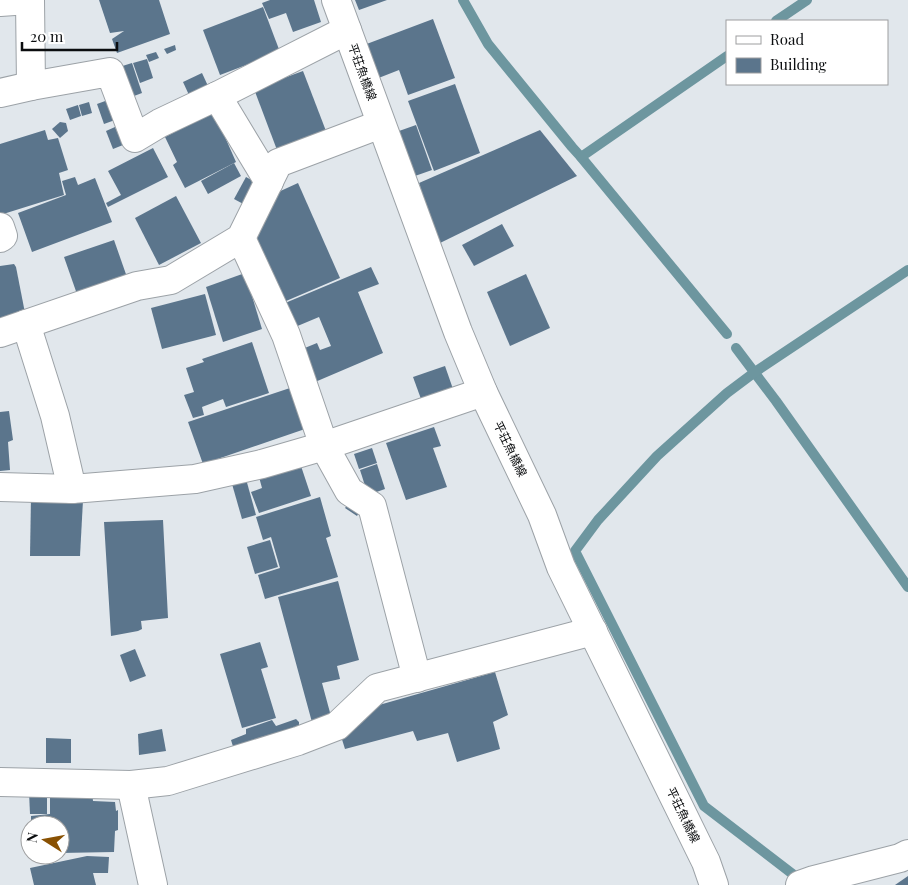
<svg xmlns="http://www.w3.org/2000/svg" width="908" height="885" font-family="'Playfair Display','Noto Sans JP',serif">
  <style>
    .lines { fill: none; stroke-linecap: round; stroke-linejoin: round }
    .stream { stroke: #6d969f; stroke-width: 10 }
    .building { fill: #5b758c }
    .minor-casing { stroke: #9ca2a7; stroke-width: 30 }
    .major-casing { stroke: #9ca2a7; stroke-width: 30 }
    .minor { stroke: #fff; stroke-width: 28 }
    .major { stroke: #fff; stroke-width: 28 }
    .labels { text-anchor: middle; stroke-width: 4; stroke-linejoin: round; paint-order: stroke }
    .street-label { font-size: 12px; fill: #0b0d0f; stroke: #fff }
  </style>
  <rect width="100%" height="100%" fill="#e1e7ec"/>
  <g class="lines">
    <g class="stream">
      <polyline points="463,0 488,44 572,147 581,157 727,334"/>
      <polyline points="776,21 807,0"/>
      <polyline points="581,157 727,56"/>
      <polyline points="736,348 776,401 908,587"/>
      <polyline points="803,882 704,806 575,551 598,520 657,456 727,393 755,372 908,270"/>
    </g>
  </g>
  <g class="building">
    <polygon points="99,0 159,0 170,34 117,53 112,39 124,31 110,33"/>
    <polygon points="270,0 314,0 321,22 293,32 286,13 269,19 262,3"/>
    <polygon points="355,0 387,0 359,10"/>
    <polygon points="263,7 280,52 220,75 203,30"/>
    <polygon points="433,19 455,78 408,95 399,70 376,79 364,45"/>
    <polygon points="175,45 176,50 167,54 164,49"/>
    <polygon points="156,52 159,58 149,62 146,55"/>
    <polygon points="147,59 153,78 140,83 133,63"/>
    <polygon points="132,63 142,93 126,99 116,68"/>
    <polygon points="303,71 326,131 277,150 254,89"/>
    <polygon points="202,73 208,86 189,95 183,82"/>
    <polygon points="455,84 480,153 434,171 408,101"/>
    <polygon points="108,100 115,120 104,124 97,104"/>
    <polygon points="89,102 92,113 82,116 79,105"/>
    <polygon points="78,105 81,116 70,120 66,109"/>
    <polygon points="214,112 236,162 185,188 173,165 177,162 165,137"/>
    <polygon points="60,122 66,123 68,131 60,138 52,129"/>
    <polygon points="416,125 432,170 415,176 399,131"/>
    <polygon points="115,127 123,145 113,149 106,131"/>
    <polygon points="45,130 48,140 58,138 68,170 59,173 64,195 0,215 0,144"/>
    <polygon points="540,130 577,176 438,244 419,183"/>
    <polygon points="153,148 168,177 108,207 106,203 121,195 108,171"/>
    <polygon points="234,163 241,176 208,194 201,181"/>
    <polygon points="75,177 78,185 95,178 112,222 32,252 18,213 66,195 62,181"/>
    <polygon points="246,177 259,184 247,206 234,199"/>
    <polygon points="298,183 340,278 279,304 244,235 263,199"/>
    <polygon points="176,196 201,243 159,265 135,218"/>
    <polygon points="502,224 514,246 474,266 462,245"/>
    <polygon points="114,240 128,280 78,297 64,257"/>
    <polygon points="14,264 16,267 26,318 0,324 0,266"/>
    <polygon points="371,267 379,284 358,292 383,353 308,385 295,352 317,343 320,350 331,346 319,317 288,330 278,306"/>
    <polygon points="245,273 262,329 223,342 206,287"/>
    <polygon points="526,274 550,328 510,346 487,292"/>
    <polygon points="205,294 216,335 162,349 151,308"/>
    <polygon points="252,342 269,393 226,407 223,399 202,407 204,415 193,418 184,395 194,392 186,368 204,362 202,359"/>
    <polygon points="445,366 453,389 421,399 413,377"/>
    <polygon points="290,388 305,429 203,464 188,422"/>
    <polygon points="9,411 13,440 8,442 10,470 0,471 0,412"/>
    <polygon points="434,427 441,446 433,448 447,487 406,500 386,443"/>
    <polygon points="372,448 377,463 359,469 354,454"/>
    <polygon points="300,463 311,496 259,513 251,492 262,488 259,477"/>
    <polygon points="377,464 385,489 368,495 360,470"/>
    <polygon points="246,479 256,515 242,519 232,484"/>
    <polygon points="31,497 83,500 80,556 30,556"/>
    <polygon points="320,497 331,536 326,538 338,577 265,599 258,575 280,568 271,537 263,540 256,517"/>
    <polygon points="350,502 361,509 357,516 345,508"/>
    <polygon points="163,520 168,618 141,621 142,629 138,631 111,636 104,522"/>
    <polygon points="270,540 278,567 255,574 247,547"/>
    <polygon points="338,581 359,660 337,666 340,679 322,683 332,720 313,726 278,597"/>
    <polygon points="260,642 268,667 261,669 276,718 242,728 220,654"/>
    <polygon points="135,649 146,676 130,682 120,655"/>
    <polygon points="495,672 508,715 493,722 500,749 457,762 448,733 417,741 413,731 345,749 340,733 365,709"/>
    <polygon points="296,719 299,722 299,732 235,753 231,740 246,734 246,729 272,720 276,726"/>
    <polygon points="162,729 166,751 139,755 138,734"/>
    <polygon points="46,738 71,739 71,763 46,763"/>
    <polygon points="47,791 47,814 30,814 29,792"/>
    <polygon points="92,791 93,801 115,802 116,811 118,810 118,830 115,831 114,852 60,853 60,825 31,825 31,816 50,814 50,792"/>
    <polygon points="87,856 109,857 108,873 93,873 96,885 34,885 30,868"/>
    <polygon points="908,876 908,885 895,885"/>
  </g>
  <g class="lines">
    <defs>
      <g id="minor">
        <polyline points="30,0 31,86"/>
        <polyline points="0,2 29,0"/>
        <polyline points="0,93 31,86 110,72 135,138 160,123 217,96 347,30"/>
        <polyline points="217,96 269,182"/>
        <polyline points="0,227 3,236 0,238"/>
        <polyline points="241,238 286,335 324,446 349,491 372,506 417,678"/>
        <polyline points="26,324 55,416 72,489"/>
        <polyline points="0,333 137,286 171,280 241,238 278,163 381,124"/>
        <polyline points="0,487 72,489 195,479 262,464 324,446 483,392"/>
        <polyline points="0,782 131,785 168,781 298,741 337,726 377,688 593,631"/>
        <polyline points="131,785 153,885"/>
        <polyline points="800,885 814,880 900,858 908,854"/>
      </g>
      <polyline id="major" points="336,0 458,332 483,392 542,515 561,567 706,862 714,885"/>
    </defs>
    <use href="#minor" class="minor-casing"/>
    <use href="#major" class="major-casing"/>
    <use href="#minor" class="minor"/>
    <use href="#major" class="major"/>
  </g>
  <g class="labels">
    <g class="street-label">
      <text transform="translate(362 72) rotate(70)" y="4">平荘魚橋線</text>
      <text transform="translate(510 449) rotate(64)" y="4">平荘魚橋線</text>
      <text transform="translate(683 815) rotate(64)" y="4">平荘魚橋線</text>
    </g>
  </g>
  <rect x="726" y="20" width="162" height="65" fill="#ffffff" stroke="#9d9e9f"/>
  <rect x="736" y="36" width="25" height="8" fill="#ffffff" stroke="#9d9e9f"/>
  <text x="770" y="45" font-size="15" fill="#0b0d0f">Road</text>
  <rect x="736" y="58" width="25" height="15" fill="#5b758c" stroke="#9d9e9f"/>
  <text x="770" y="70" font-size="15" fill="#0b0d0f">Building</text>
  <g transform="translate(45 840) rotate(281)"><circle r="24" fill="#ffffff" stroke="#9d9e9f"/>
  <path d="M0-4L9 19L0 12L-9 19Z" fill="#895103"/>
  <text y="-8" font-size="14" font-weight="bold" text-anchor="middle" fill="#0b0d0f">N</text>
  </g>
  <path d="M22 42v8h95v-8" fill="none" stroke="#0b0d0f" stroke-width="2.5"/>
  <text x="30" y="42" font-size="15" fill="#0b0d0f" stroke="#ffffff" stroke-width="4" paint-order="stroke">20 m</text>
</svg>
